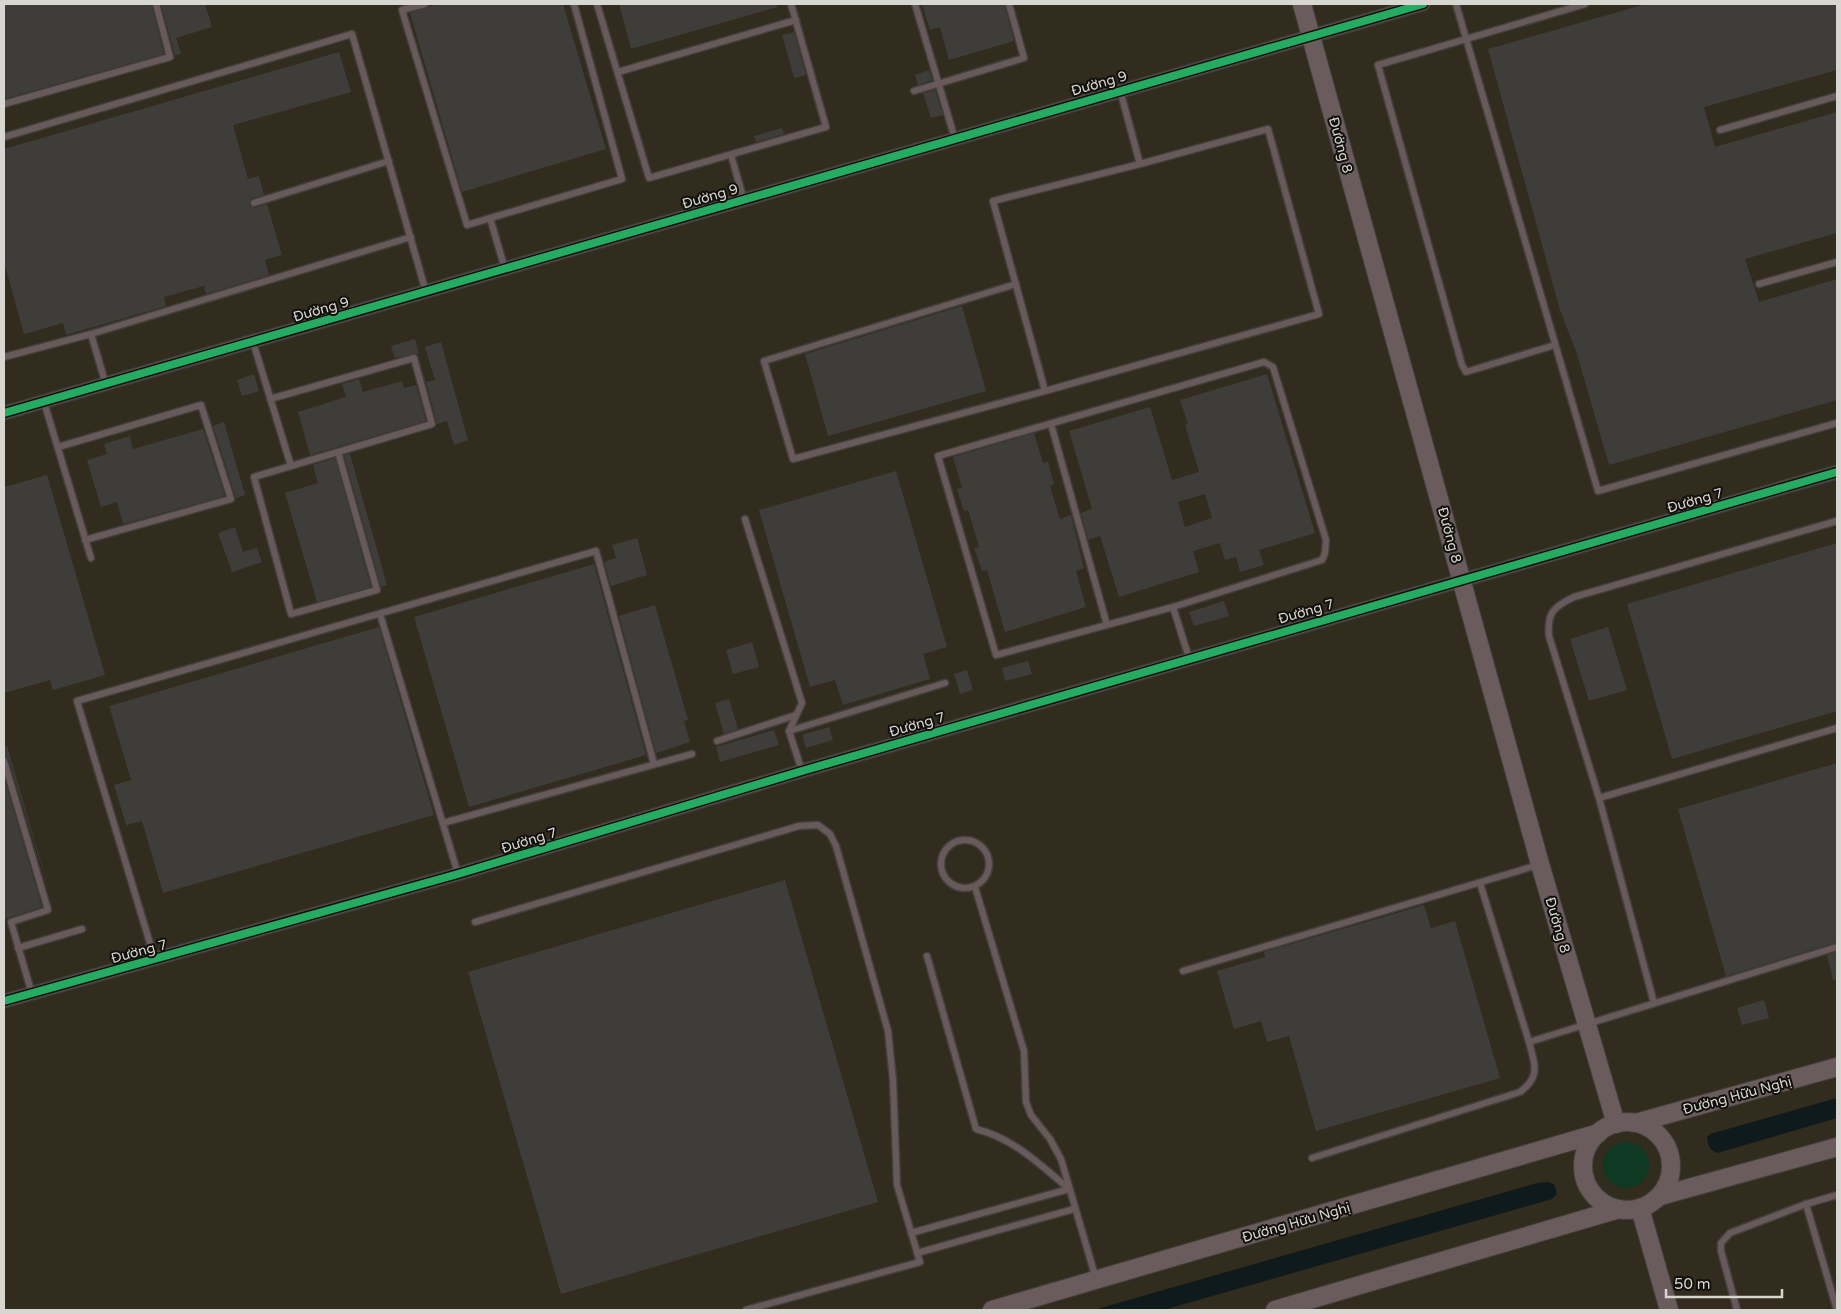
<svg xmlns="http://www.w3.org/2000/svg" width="1841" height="1314" font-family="'Varela Round',sans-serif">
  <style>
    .built { fill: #312c1d }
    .green { fill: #0e3923 }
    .water { fill: #0e1a1c }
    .building { fill: #3f3d3a; fill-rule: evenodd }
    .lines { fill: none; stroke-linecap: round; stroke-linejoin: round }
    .lane-casing { stroke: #42413d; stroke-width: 9 }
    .street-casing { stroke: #42413d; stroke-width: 15 }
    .secondary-casing { stroke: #42413d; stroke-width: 20 }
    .lane { stroke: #68595a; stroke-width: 6 }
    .street { stroke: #68595a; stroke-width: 12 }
    .secondary { stroke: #6a5b5c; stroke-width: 18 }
    .cycleway-casing { stroke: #12100c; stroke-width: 11 }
    .cycleway { stroke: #26ab63; stroke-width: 8 }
    .labels { text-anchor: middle; stroke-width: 4; stroke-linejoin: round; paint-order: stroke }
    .street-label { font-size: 14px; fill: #d8d6d0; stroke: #12100c }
  </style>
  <rect width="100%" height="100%" fill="#272620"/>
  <rect class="built" x="4" y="4" width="1833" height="1306"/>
  <circle class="green" cx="1626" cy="1165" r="23"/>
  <g class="water">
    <path d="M1837 1098V1118L1717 1153C1709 1150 1708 1145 1707 1137L1710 1134Z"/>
    <polygon points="1548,1182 1554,1184 1557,1194 1552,1199 1163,1310 1094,1310 1537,1183"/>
  </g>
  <g class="building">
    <polygon points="4,4 151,4 164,54 4,99"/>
    <polygon points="161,4 205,4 212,27 176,38 181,54 175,55"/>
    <polygon points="437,4 563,4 606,149 462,192 410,13"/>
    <polygon points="619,4 777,4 777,7 631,49"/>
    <polygon points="922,4 1004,4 1014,41 949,60 940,27 930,30"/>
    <polygon points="1646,4 1837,4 1837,70 1704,107 1715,147 1837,112 1837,233 1745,259 1759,302 1837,279 1837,400 1609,465 1577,354 1560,310 1488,49"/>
    <polygon points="794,32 806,75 794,78 782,35"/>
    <polygon points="339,52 351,92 233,125 248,179 259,176 264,195 251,199 249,205 255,208 267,204 282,255 265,260 269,275 206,294 204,286 164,297 166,306 66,335 63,323 24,334 4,262 4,149"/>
    <polygon points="929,70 932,80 918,85 915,75"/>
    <polygon points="935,90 943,115 931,118 923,93"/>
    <polygon points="782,128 784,134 756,142 754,136"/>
    <polygon points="962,306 986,391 828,436 805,354"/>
    <polygon points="415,339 419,353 395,358 391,346"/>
    <polygon points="441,342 468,440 454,445 447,421 437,424 426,382 435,380 425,347"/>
    <polygon points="254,374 259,391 242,396 237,380"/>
    <path d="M1267 374 1315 533 1259 550 1264 565 1240 572 1236 557 1225 560 1220 543 1193 551 1199 572 1119 597 1100 536 1088 540 1081 513 1092 509 1069 431 1150 407 1172 480 1199 472 1185 425 1188 424 1180 400ZM1205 494 1212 518 1185 527 1178 502Z"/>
    <polygon points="359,379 363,392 402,381 404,388 416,385 426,421 310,455 298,412 346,397 342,384"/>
    <polygon points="224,422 245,495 236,498 213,426"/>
    <polygon points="203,429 225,496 123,524 117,502 101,507 87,460 107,454 104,444 130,436 133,449"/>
    <polygon points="1034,433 1043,463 1048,462 1054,484 1050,486 1060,519 1071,515 1084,568 1076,571 1086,607 1005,632 987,570 982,571 974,548 979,547 968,510 964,511 957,489 962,488 953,457"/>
    <polygon points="350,454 387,585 381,587 344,455"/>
    <polygon points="335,458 371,587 317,602 285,493 318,483 313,465"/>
    <polygon points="896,471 947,647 923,654 930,679 843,705 835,680 810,687 759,510"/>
    <polygon points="47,475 105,675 53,690 50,680 4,693 4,487"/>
    <polygon points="235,527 243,552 257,548 262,562 232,572 218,533"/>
    <polygon points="637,538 647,575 611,586 604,562 616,558 612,545"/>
    <polygon points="1837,543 1837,711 1672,759 1627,604"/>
    <polygon points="594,564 646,755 469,807 414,617"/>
    <polygon points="1224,601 1229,616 1194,626 1189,612"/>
    <polygon points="655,605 688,720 684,721 690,742 656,753 619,616"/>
    <polygon points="379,627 434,815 163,893 142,821 126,825 114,785 131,780 109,706"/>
    <polygon points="1608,627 1627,690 1589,701 1570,639"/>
    <polygon points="752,642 759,667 733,674 726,650"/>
    <polygon points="1028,661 1032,674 1005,681 1002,668"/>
    <polygon points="967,670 973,690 960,694 954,674"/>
    <polygon points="729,699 738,729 724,734 715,703"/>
    <polygon points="829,727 833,740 806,748 802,735"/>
    <polygon points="774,730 779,745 720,762 716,747"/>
    <polygon points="4,746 7,746 53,904 9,760 4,756"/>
    <polygon points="1837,763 1837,942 1726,976 1678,809"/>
    <polygon points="4,778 42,907 4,919"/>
    <polygon points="785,880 878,1202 561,1294 468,972"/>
    <polygon points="1424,905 1431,928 1455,921 1500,1078 1316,1131 1289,1036 1267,1042 1261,1021 1234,1029 1217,971 1265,957 1264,952"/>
    <polygon points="1837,952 1837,980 1833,980 1827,955"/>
    <polygon points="1764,1000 1769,1018 1742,1025 1737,1008"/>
  </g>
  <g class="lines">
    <defs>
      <g id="lane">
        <polyline points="425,4 402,10 467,225 622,179 574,4"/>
        <polyline points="597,4 649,178 826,127 791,4"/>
        <polyline points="915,4 955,139"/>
        <polyline points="1456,4 1598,491 1837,423"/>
        <polyline points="618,72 796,20"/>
        <polyline points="1120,90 1140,164 993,201 1045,391 1319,314 1268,129 1140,164"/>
        <polyline points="914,91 1024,58 1009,4"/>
        <polyline points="4,104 170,57 156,4"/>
        <polyline points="1720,130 1837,96"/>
        <polyline points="4,137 352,34 426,292"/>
        <polyline points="731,155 744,200"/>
        <polyline points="254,203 389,161"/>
        <polyline points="490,218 505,269"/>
        <polyline points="1016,284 764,361 793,459 1045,391"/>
        <polyline points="1759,284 1837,262"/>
        <polyline points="91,334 106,385"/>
        <polyline points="253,342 291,466"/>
        <polyline points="1555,345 1466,372 1462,365 1378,65 1585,4"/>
        <polyline points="4,357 91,334 411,237"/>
        <polygon points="1264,362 1273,367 1326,540 1325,553 1322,560 1173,607 996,655 938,456"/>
        <polyline points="270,399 414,358 432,424 254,477 291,614 377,590 338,452"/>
        <polyline points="44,402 91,558"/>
        <polyline points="1051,424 1107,625"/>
        <polyline points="58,447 201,405 231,499 85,540"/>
        <polyline points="745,519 802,703 789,731 802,771"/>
        <polyline points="1173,607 1189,658"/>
        <polyline points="380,614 458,874"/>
        <polyline points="789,731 945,683"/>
        <polyline points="717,741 796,715"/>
        <polyline points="4,761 48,910 11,922 32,994"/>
        <path d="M1599 798 1549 636C1547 613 1553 607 1574 597L1837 521"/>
        <polyline points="443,823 692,754"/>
        <circle cx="965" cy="864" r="24"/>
        <polyline points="1480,883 1529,1042"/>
        <polyline points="975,887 1024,1051 1026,1102 1031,1115 1050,1139 1061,1159 1096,1279"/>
        <polyline points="475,922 799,826 818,825 830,834 836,846 888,1031 893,1080 897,1185 920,1262 746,1310"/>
        <polyline points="18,948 82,929"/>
        <path d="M927 956 976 1129C1013 1138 1039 1164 1068 1188"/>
        <polyline points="155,960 77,701 596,551 654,764"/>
        <polyline points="1183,971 1538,865"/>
        <polyline points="1654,1003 1599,798 1837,728"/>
        <path d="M1312 1158 1520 1092C1541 1076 1535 1065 1529 1042L1837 947"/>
        <polyline points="1806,1204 1837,1310"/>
        <polyline points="911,1233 1069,1189"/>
        <polyline points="917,1253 1074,1209"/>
        <polyline points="1737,1310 1721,1251 1721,1243 1730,1233 1806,1204 1837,1195"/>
      </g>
      <g id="street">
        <polyline points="4,413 1423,4"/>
        <polyline points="4,1001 458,874 802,771 1837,472"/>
      </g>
      <g id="secondary">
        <polyline points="1302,4 1540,864 1616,1124"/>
        <circle cx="1627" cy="1166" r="44"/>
        <polyline points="1636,1123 1837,1067"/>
        <polyline points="1660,1196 1837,1147"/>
        <polyline points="1640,1208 1669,1310"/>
        <polyline points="992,1310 1599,1133"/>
        <polyline points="1275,1310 1619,1209"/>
      </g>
    </defs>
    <use href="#lane" class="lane-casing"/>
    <use href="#street" class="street-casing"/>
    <use href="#secondary" class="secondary-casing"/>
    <use href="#lane" class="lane"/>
    <use href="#street" class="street"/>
    <use href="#secondary" class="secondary"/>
    <defs>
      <g id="cycleway">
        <polyline points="4,413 1423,4"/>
        <polyline points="4,1001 458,874 802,771 1837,472"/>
      </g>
    </defs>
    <use href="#cycleway" class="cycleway-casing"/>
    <use href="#cycleway" class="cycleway"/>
  </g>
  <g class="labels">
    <g class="street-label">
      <text transform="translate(1099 83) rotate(-16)" y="5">Đường 9</text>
      <text transform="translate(1341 145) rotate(75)" y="5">Đường 8</text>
      <text transform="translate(710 196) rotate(-16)" y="5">Đường 9</text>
      <text transform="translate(321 309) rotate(-16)" y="5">Đường 9</text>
      <text transform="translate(1695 500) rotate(-16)" y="5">Đường 7</text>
      <text transform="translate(1450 535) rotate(75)" y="5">Đường 8</text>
      <text transform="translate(1306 611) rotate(-16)" y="5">Đường 7</text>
      <text transform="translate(917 724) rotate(-16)" y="5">Đường 7</text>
      <text transform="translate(529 840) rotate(-17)" y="5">Đường 7</text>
      <text transform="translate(1558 925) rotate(74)" y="5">Đường 8</text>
      <text transform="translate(139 951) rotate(-15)" y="5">Đường 7</text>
      <text transform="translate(1737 1095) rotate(-15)" y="5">Đường Hữu Nghị</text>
      <text transform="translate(1296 1222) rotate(-16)" y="5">Đường Hữu Nghị</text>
    </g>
  </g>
  <rect width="1841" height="1314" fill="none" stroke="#d8d6d0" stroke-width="10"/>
  <path d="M1666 1289v8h116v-8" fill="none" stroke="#d8d6d0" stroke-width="2.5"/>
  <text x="1674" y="1289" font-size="15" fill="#d8d6d0" stroke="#12100c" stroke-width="4" paint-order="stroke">50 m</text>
</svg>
